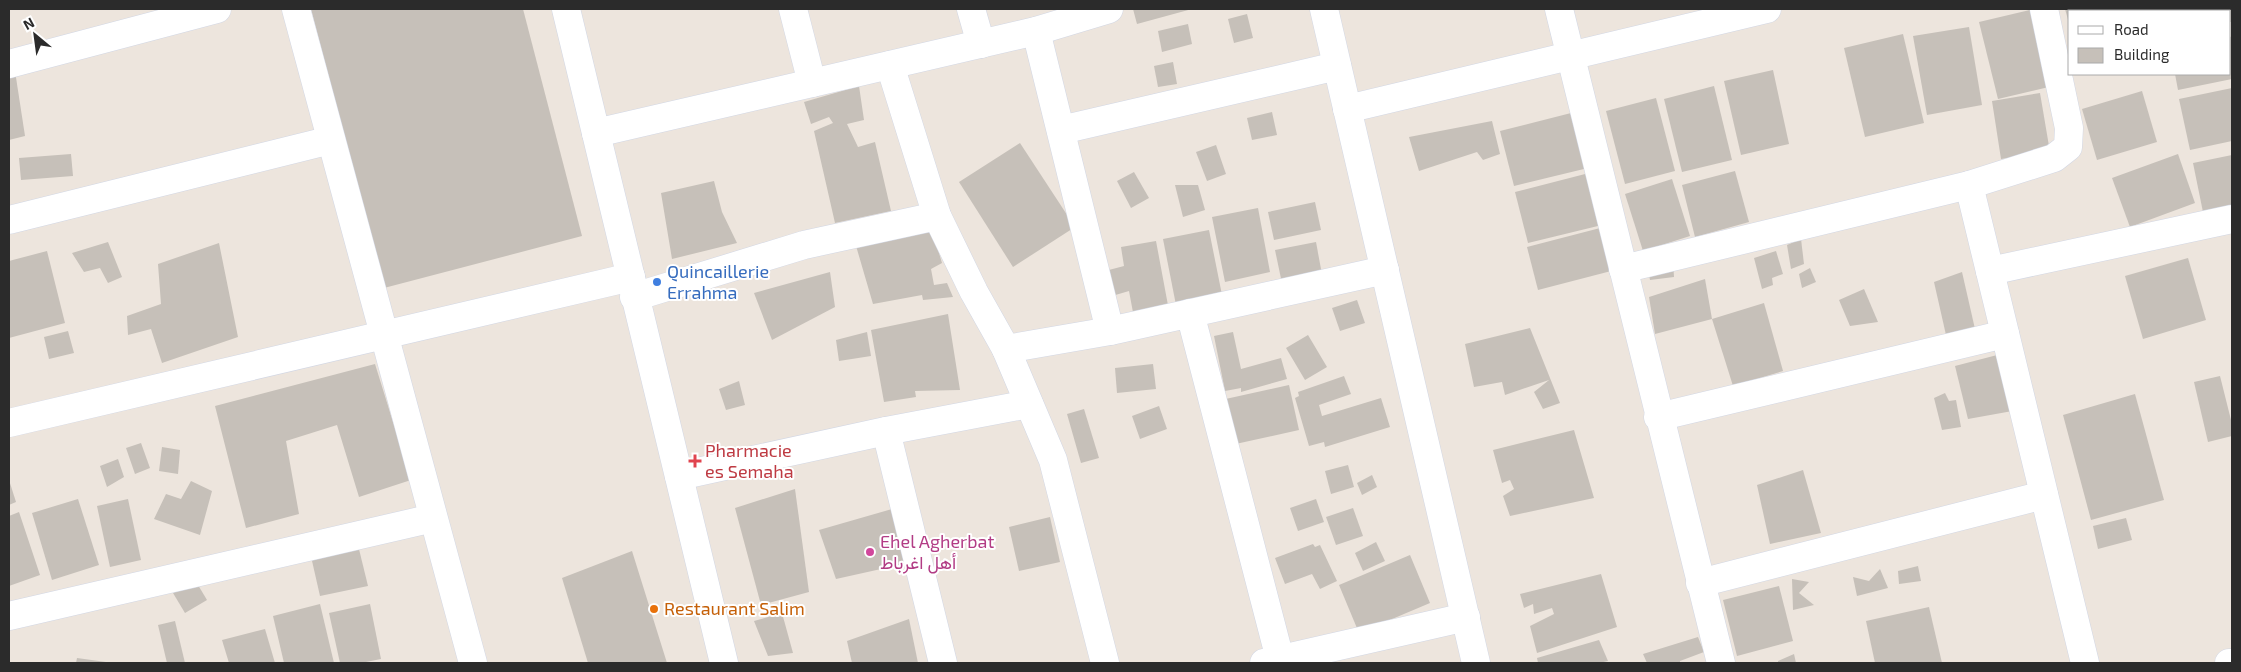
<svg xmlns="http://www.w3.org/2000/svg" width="2241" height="672" font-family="'Exo 2',Vazirmatn,sans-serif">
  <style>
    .building { fill: #c6c0b9 }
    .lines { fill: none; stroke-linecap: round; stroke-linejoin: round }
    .minor-casing { stroke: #d2d7e4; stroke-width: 29 }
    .minor { stroke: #fff; stroke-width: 28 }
    .shop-dot { fill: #3f7fe0; stroke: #fff; stroke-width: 2 }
    .health-dot { fill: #e0444e; stroke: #fff; stroke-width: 2 }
    .hotel-dot { fill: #d1479c; stroke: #fff; stroke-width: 2 }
    .food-dot { fill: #e8710a; stroke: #fff; stroke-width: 2 }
    .labels { text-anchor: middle; stroke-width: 4; stroke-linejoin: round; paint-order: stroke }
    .shop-label { font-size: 18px; fill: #366cbe; stroke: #fff; text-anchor: start }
    .health-label { font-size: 18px; fill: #be3a42; stroke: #fff; text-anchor: start }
    .hotel-label { font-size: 18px; fill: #b23c85; stroke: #fff; text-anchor: start }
    .food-label { font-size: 18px; fill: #c56008; stroke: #fff; text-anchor: start }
  </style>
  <rect width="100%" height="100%" fill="#ede5dd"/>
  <g class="building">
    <polygon points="311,9 523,9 582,236 384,288"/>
    <polygon points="1133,9 1192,9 1137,24"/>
    <polygon points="2034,9 2053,86 1998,99 1979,22"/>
    <polygon points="2065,9 2143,9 2144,11 2070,11 2069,23"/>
    <polygon points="2153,9 2232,9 2232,22 2230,22 2230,11 2153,11"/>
    <polygon points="1247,14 1253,38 1234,43 1228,19"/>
    <polygon points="1188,24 1192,44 1162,52 1158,31"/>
    <polygon points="1969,27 1982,105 1927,115 1913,36"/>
    <polygon points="1903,34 1924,123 1865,137 1844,48"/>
    <polygon points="2232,36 2232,79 2178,90 2175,74 2230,74 2230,37"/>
    <polygon points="1173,62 1177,84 1158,87 1154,66"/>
    <polygon points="1773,70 1789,144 1741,155 1724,81"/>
    <polygon points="15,71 25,136 9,140 9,73"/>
    <polygon points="859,86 864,120 847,124 858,147 875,142 891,211 835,223 814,131 833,123 829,117 811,124 804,102"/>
    <polygon points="1714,86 1732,160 1682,172 1664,99"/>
    <polygon points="2232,88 2232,141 2190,150 2179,99"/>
    <polygon points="2142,91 2157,142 2097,160 2082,109"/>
    <polygon points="2040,93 2050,152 2001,159 1992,101"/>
    <polygon points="1656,98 1675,171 1625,184 1606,111"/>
    <polygon points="1272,112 1277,135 1252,140 1247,118"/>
    <polygon points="1575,112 1588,168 1514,186 1500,131"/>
    <polygon points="1492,121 1500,154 1483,160 1477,152 1419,171 1409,137"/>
    <polygon points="1020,143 1075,227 1013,267 959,182"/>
    <polygon points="1216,145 1226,174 1207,181 1196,152"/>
    <polygon points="71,154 73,176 21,180 19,158"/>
    <polygon points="2178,154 2195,203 2130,227 2112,178"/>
    <polygon points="2232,155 2232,211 2204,217 2193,163"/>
    <polygon points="1735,171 1749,222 1695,237 1682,185"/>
    <polygon points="1134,172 1149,198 1131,208 1117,181"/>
    <polygon points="1589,173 1602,225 1528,243 1515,192"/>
    <polygon points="1672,179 1690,236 1643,251 1625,194"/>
    <polygon points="714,181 722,212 737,243 672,259 661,193"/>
    <polygon points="1175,185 1198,185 1205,210 1183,217"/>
    <polygon points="1315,202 1321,230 1274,240 1268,212"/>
    <polygon points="1258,208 1270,272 1225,282 1212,217"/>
    <polygon points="930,223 942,263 931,269 934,285 947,283 953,297 923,300 922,295 873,304 854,239"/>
    <polygon points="1604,227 1615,270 1538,290 1527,247"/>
    <polygon points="1209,230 1222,295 1176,305 1163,239"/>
    <polygon points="1801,239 1804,264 1791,269 1787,245"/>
    <polygon points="1156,241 1170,316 1135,323 1129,291 1112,296 1105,271 1124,266 1121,247"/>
    <polygon points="108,242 122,277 108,283 100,268 84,272 72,253"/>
    <polygon points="1316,242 1323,280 1283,288 1275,250"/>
    <polygon points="219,243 238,337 162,363 151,329 128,335 127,316 161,304 158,264"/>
    <polygon points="47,251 65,323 9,338 9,261"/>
    <polygon points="1776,251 1783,274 1772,278 1773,285 1762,289 1754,258"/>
    <polygon points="2188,258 2206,320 2143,339 2125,276"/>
    <polygon points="1673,262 1674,277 1650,280 1648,269"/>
    <polygon points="1810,268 1816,282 1802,288 1799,274"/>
    <polygon points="830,272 835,307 772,340 754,293"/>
    <polygon points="1962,272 1975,329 1946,335 1934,282"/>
    <polygon points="1705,279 1712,319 1655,334 1649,297"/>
    <polygon points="1864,289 1878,322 1850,326 1839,300"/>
    <polygon points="1357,300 1365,323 1340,331 1332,308"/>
    <polygon points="1764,303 1783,371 1733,386 1712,319"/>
    <polygon points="948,314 960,390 915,391 916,397 884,402 871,330"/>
    <polygon points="1530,328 1560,403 1543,409 1534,392 1549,380 1505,395 1502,382 1474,387 1465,344"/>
    <polygon points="68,331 74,353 49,359 44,337"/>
    <polygon points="867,332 871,356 839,361 836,340"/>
    <polygon points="1233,332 1241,369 1281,358 1287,379 1241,392 1241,388 1225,391 1214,336"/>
    <polygon points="1308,335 1327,367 1305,380 1286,348"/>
    <polygon points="2001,354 2018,410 1968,419 1955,366"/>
    <polygon points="375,364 411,480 359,497 337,425 286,441 299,514 246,528 215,406"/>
    <polygon points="1153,364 1156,389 1117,393 1115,368"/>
    <polygon points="1344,376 1351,394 1319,405 1322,416 1381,398 1390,427 1325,447 1324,442 1309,446 1295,398 1299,396 1298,392"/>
    <polygon points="2220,376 2232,424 2232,436 2208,442 2194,382"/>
    <polygon points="739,381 745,405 726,410 719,389"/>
    <polygon points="1289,385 1299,430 1231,445 1221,400"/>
    <polygon points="1945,393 1949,401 1956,400 1961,427 1942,430 1934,398"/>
    <polygon points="2135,394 2164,500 2091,520 2063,415"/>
    <polygon points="1159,406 1167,429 1140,439 1132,416"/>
    <polygon points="1084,409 1099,458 1081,463 1067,414"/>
    <polygon points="1574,430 1594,498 1510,516 1503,496 1514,489 1510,480 1502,483 1493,450"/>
    <polygon points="141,443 150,468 135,474 126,448"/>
    <polygon points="162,447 180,450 178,474 159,471"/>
    <polygon points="118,459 124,477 107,487 100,466"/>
    <polygon points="1348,465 1354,487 1331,494 1325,471"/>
    <polygon points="1803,470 1821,533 1770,544 1757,485"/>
    <polygon points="1372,475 1377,487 1362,495 1357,483"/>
    <polygon points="9,480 16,502 9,505"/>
    <polygon points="191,481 212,491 200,535 154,519 166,494 181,499"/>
    <polygon points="795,489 809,592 761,605 735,508"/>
    <polygon points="78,499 99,565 52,580 32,513"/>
    <polygon points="128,499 141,560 110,567 97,506"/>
    <polygon points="1316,499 1324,522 1298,531 1290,508"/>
    <polygon points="1353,508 1363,536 1336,545 1326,517"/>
    <polygon points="892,509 908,563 836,579 819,530"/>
    <polygon points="19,512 40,575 9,586 9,516"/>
    <polygon points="1050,517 1060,562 1019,571 1009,527"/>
    <polygon points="2126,518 2132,540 2098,549 2093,526"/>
    <polygon points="357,541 368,586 320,596 310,552"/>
    <polygon points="1376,542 1385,561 1363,571 1355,553"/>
    <polygon points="1313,544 1315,547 1320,545 1337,581 1320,589 1312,574 1285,584 1275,558"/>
    <polygon points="632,551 667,663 588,663 562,578"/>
    <polygon points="1410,555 1430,603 1359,633 1339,585"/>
    <polygon points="1918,566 1921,581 1899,584 1898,571"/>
    <polygon points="1880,569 1888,588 1857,596 1853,577 1869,581"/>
    <polygon points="1601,574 1617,627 1537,653 1530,626 1554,614 1552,608 1534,614 1533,604 1524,608 1520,594"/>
    <polygon points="1792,579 1809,582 1799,593 1814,605 1793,610"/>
    <polygon points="195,580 207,600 185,613 173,593"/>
    <polygon points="1779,586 1793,641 1737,656 1723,600"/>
    <polygon points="320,604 334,663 284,663 273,616"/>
    <polygon points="370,604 381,659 361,663 340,663 329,613"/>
    <polygon points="1929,607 1942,663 1875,663 1866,621"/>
    <polygon points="782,613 793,653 768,656 754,621"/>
    <polygon points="909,619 918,663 852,663 847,641"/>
    <polygon points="175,621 185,663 167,663 158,625"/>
    <polygon points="265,629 275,663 229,663 222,640"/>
    <polygon points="1698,637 1704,652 1680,661 1680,663 1647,663 1643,654"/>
    <polygon points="1599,640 1608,661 1599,663 1538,663 1537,658"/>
    <polygon points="1794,654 1796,663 1778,663 1778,661"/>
    <polygon points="77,658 106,662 105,663 76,663"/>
  </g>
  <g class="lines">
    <defs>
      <g id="minor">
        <polyline points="296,9 473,663"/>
        <polyline points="566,9 724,663"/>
        <polyline points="793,9 812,83"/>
        <polyline points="971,9 981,44"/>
        <polyline points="1324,9 1476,663"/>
        <polyline points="1559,9 1721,663"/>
        <polyline points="1036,31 1110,331"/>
        <polyline points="9,64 217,9"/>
        <polyline points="890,65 937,216 974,292 1006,349 1053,460 1105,663"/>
        <polyline points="1347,109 1767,9"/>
        <polyline points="1061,130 1337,66"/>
        <polyline points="596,133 1036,31 1109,9"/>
        <polyline points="1969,185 2085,663"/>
        <polyline points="9,220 331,140"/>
        <polyline points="1623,269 1969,185 2054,158 2068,147 2069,128 2044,9"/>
        <polyline points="1990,271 2232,219"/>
        <polyline points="634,297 804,245 937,216"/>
        <polyline points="1190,313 1280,659"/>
        <polyline points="1006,349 1110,331 1385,270"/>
        <polyline points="1658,417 2005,334"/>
        <polyline points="9,423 631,277"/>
        <polyline points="886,431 943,663"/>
        <polyline points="679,476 886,431 1029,404"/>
        <polyline points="1700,583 2044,495"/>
        <polyline points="9,616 433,518"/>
        <polyline points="1264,663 1466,617"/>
        <polyline points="2229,663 2232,663"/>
      </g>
    </defs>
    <use href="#minor" class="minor-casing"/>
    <use href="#minor" class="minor"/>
  </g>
  <circle class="shop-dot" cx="657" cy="282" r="5"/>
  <path class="health-dot" d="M692.5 453.5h5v5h5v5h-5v5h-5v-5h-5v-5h5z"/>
  <circle class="hotel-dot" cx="870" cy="552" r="5"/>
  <circle class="food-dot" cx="654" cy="609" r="5"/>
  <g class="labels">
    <g class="shop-label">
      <text x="667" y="278">Quincaillerie<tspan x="667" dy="21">Errahma</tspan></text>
    </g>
    <g class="health-label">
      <text x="705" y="457">Pharmacie<tspan x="705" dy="21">es Semaha</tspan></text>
    </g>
    <g class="hotel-label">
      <text x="880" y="548">Ehel Agherbat<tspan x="880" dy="21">أهل اغرباط</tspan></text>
    </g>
    <g class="food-label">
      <text x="664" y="615">Restaurant Salim</text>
    </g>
  </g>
  <rect width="2241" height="672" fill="none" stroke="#2b2b2b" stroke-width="20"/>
  <rect x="2068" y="10" width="162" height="65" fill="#ffffff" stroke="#aaaaaa"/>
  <rect x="2078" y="26" width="25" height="8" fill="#ffffff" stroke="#aaaaaa"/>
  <text x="2114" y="35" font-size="15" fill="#2b2b2b">Road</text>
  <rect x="2078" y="48" width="25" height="15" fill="#c6c0b9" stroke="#aaaaaa"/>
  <text x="2114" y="60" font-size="15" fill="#2b2b2b">Building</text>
  <g transform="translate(35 35) rotate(331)" stroke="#ffffff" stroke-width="4" paint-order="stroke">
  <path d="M0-4L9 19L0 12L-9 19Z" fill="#2b2b2b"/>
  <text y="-8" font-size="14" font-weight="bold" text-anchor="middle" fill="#2b2b2b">N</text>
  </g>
</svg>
